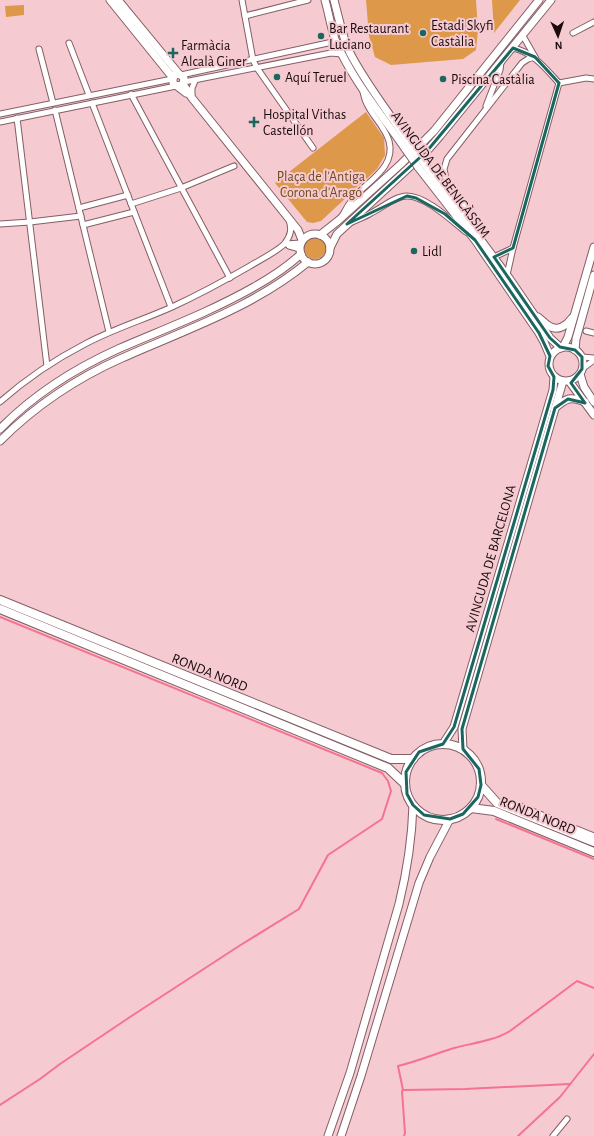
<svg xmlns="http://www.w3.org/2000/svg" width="594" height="1136" font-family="'Alegreya Sans',sans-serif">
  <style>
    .green { fill: #dd9849 }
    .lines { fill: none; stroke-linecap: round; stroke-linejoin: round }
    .stream { stroke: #f57291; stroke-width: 2 }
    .street-casing { stroke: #845e65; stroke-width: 7 }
    .secondary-casing { stroke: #845e65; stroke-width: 9 }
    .primary-casing { stroke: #845e65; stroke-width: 10 }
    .street { stroke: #fff; stroke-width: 5 }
    .secondary { stroke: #fff; stroke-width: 7 }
    .primary { stroke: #fff; stroke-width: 8 }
    .secondary-bridge-casing { stroke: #845e65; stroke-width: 9; stroke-linecap: butt }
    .secondary-bridge { stroke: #fff; stroke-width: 7 }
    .marked { fill: none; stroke: #1b6760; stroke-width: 3; stroke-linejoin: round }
    .poi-dot { fill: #1b6760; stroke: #f6cad1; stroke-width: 1.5 }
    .labels { text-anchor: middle; stroke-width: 4; stroke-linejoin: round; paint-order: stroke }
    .poi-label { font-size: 14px; fill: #190b0e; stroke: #f6cad1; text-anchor: start }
    .street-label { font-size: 14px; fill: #190b0e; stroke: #f6cad1 }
    .park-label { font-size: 14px; fill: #704a1f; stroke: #f6cad1 }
  </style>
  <rect width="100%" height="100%" fill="#f6cad1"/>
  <g class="green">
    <polygon points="366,0 476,0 478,30 476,50 463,59 391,65 375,57 369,36"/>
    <polygon points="492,0 520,0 494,33"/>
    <polygon points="24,5 24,15 6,17 5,6"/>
    <polygon points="366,112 384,138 385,155 377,169 321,221 313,223 307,222 275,183"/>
    <circle cx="315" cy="248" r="11"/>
  </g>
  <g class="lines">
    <g class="stream">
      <polyline points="0,617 382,773 388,781 391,791 382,819 328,855 299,909 239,946 130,1017 60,1064 40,1079 0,1105"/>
      <polyline points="496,819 594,859"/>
      <polyline points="404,1090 465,1089 570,1084"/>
      <path d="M404 1136 405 1133 402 1091 403 1090 398 1066C418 1061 435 1054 454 1048 473 1043 493 1041 510 1031L577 981 594 988"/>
      <polyline points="518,1136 560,1097 594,1054"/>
    </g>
    <defs>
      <g id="street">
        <polyline points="242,0 253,60 257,68 313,148"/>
        <polyline points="245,16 308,0"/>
        <polyline points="573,33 594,22"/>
        <polyline points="523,36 535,57"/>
        <polyline points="69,43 89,95"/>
        <path d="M513 48C533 52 546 69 559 83L586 78 594 79"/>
        <polyline points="39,49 53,103"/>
        <polyline points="181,75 328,43 335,40"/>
        <polyline points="184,82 331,53 342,54"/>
        <polyline points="131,94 230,278"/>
        <polyline points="192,97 192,88 195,81"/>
        <polyline points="92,103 171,307"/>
        <polyline points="486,106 500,70 501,62"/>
        <polyline points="55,110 109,332"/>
        <polyline points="0,114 172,79"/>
        <polyline points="17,118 47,366"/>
        <polyline points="0,122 176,86"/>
        <polyline points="131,204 181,188 234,166"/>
        <polyline points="79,208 128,195"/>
        <path d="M342 216C346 208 350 202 356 195 370 180 396 166 389 141 385 127 373 117 367 104 365 101 364 96 363 92"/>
        <path d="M352 222C358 219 365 217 371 213 382 208 395 196 407 196 426 196 452 221 466 232"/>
        <polyline points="0,224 30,222 81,216"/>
        <polyline points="83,225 134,212"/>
        <polyline points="479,235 474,219 446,179 444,169 447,159 522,63 528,59 535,57"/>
        <polyline points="285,244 301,243"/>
        <polyline points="289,246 300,249"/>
        <polyline points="494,257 513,248"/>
        <polyline points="507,275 513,248 559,83"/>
        <polyline points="586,331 594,333"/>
        <polyline points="582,357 594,358"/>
        <polyline points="582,369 594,360"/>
        <path d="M0 402C26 379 54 360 85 344 113 329 143 320 172 307 198 295 224 281 250 266 258 261 280 250 285 243 291 235 292 229 289 220"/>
        <polyline points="509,806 520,806 594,836"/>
        <polyline points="553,1136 567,1119"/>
      </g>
      <g id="secondary">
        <polyline points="110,0 173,78"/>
        <polyline points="118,0 179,74"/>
        <path d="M325 0C329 14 331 29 336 42 353 81 382 115 406 150"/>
        <path d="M334 0C339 18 342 37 350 53 367 86 391 115 411 146"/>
        <polyline points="183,84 192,98 298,230 302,240"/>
        <polyline points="178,86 183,84 184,78 179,74 175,75 173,78 173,83 186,93"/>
        <polyline points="423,162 509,278 550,338 561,348"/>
        <polyline points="418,167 475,240 539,333 544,342 550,356"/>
        <circle cx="315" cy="249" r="15"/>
        <polyline points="320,235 339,220 401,164 434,131 539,0"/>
        <polyline points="330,248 337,234 427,151 440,136 551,0"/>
        <path d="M538 317C542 320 545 324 549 326 558 332 567 325 572 318"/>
        <circle cx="566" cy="364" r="17"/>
        <polyline points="563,347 568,337 594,247"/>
        <polyline points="575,350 576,339 594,275"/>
        <polyline points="580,374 584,387 594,402"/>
        <polyline points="569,381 594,415"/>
        <path d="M555 408C566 398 571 396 585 402"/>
        <path d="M0 429C33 395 76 368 118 349 164 329 210 312 254 287 270 278 287 267 301 254"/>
        <path d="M0 441C35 406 77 378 122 358 185 330 254 307 308 262"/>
        <polyline points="443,744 454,727 553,390 554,377"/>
        <polyline points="463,749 462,729 563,381"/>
        <path d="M328 1136 350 1073 399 904C407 871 412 839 413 805"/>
        <polyline points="341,1136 361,1076 419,883 430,857 450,819"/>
      </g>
      <g id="primary">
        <polyline points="0,600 391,759 413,759"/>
        <polyline points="0,609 388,768 405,784"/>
        <circle cx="443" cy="782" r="38"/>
        <polyline points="481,785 497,803 594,842"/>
        <polyline points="471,808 494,811 594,852"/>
      </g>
    </defs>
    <use href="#street" class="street-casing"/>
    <use href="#secondary" class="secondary-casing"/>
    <use href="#primary" class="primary-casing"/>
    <use href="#street" class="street"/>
    <use href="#secondary" class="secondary"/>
    <use href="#primary" class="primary"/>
    <defs>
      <g id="secondary-bridge">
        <polyline points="411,146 423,162"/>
        <polyline points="406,150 418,167"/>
      </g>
    </defs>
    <use href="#secondary-bridge" class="secondary-bridge-casing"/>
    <use href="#secondary-bridge" class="secondary-bridge"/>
  </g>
  <path class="marked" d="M513 48 535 57 559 83 513 248 494 257 550 338 560 347 575 350 582 357V369L571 383 585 403 568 399 555 408 462 729 463 749 479 769 481 785 478 797 463 814 450 819 424 815 413 805 407 794 406 772 419 752 443 744 454 727 553 390 554 377 548 366 550 356 539 333 475 240 445 214 416 198 407 196 347 224 427 151Z"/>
  <g class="poi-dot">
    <circle cx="423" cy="33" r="4"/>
    <circle cx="321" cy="36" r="4"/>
    <path d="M171 47h4v4h4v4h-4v4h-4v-4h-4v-4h4z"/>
    <circle cx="277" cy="77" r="4"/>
    <circle cx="443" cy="79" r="4"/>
    <path d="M252 116h4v4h4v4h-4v4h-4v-4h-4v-4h4z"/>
    <circle cx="414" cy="251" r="4"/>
  </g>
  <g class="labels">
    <g class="poi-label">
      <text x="431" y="30">Estadi Skyfi<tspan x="431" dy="16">Castàlia</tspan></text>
      <text x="329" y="33">Bar Restaurant<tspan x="329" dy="16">Luciano</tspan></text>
      <text x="181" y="50">Farmàcia<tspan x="181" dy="16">Alcalà Giner</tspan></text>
      <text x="285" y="82">Aquí Teruel</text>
      <text x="451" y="84">Piscina Castàlia</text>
      <text x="263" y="119">Hospital Vithas<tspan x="263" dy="16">Castellón</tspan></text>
      <text x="422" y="256">Lidl</text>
    </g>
    <g class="street-label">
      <text transform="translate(441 174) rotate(53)" y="5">AVINGUDA DE BENICÀSSIM</text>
      <text transform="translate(490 558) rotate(-74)" y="5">AVINGUDA DE BARCELONA</text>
      <text transform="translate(210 672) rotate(22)" y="5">RONDA NORD</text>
      <text transform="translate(538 815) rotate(22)" y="5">RONDA NORD</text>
    </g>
    <g class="park-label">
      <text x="321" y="181">Plaça de l'Antiga<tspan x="321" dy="16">Corona d'Aragó</tspan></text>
    </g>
  </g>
  <g transform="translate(558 36) rotate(177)" stroke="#f6cad1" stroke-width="3" paint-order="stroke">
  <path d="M0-3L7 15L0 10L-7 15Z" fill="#190b0e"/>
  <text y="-6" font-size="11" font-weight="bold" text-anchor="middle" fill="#190b0e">N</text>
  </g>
</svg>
